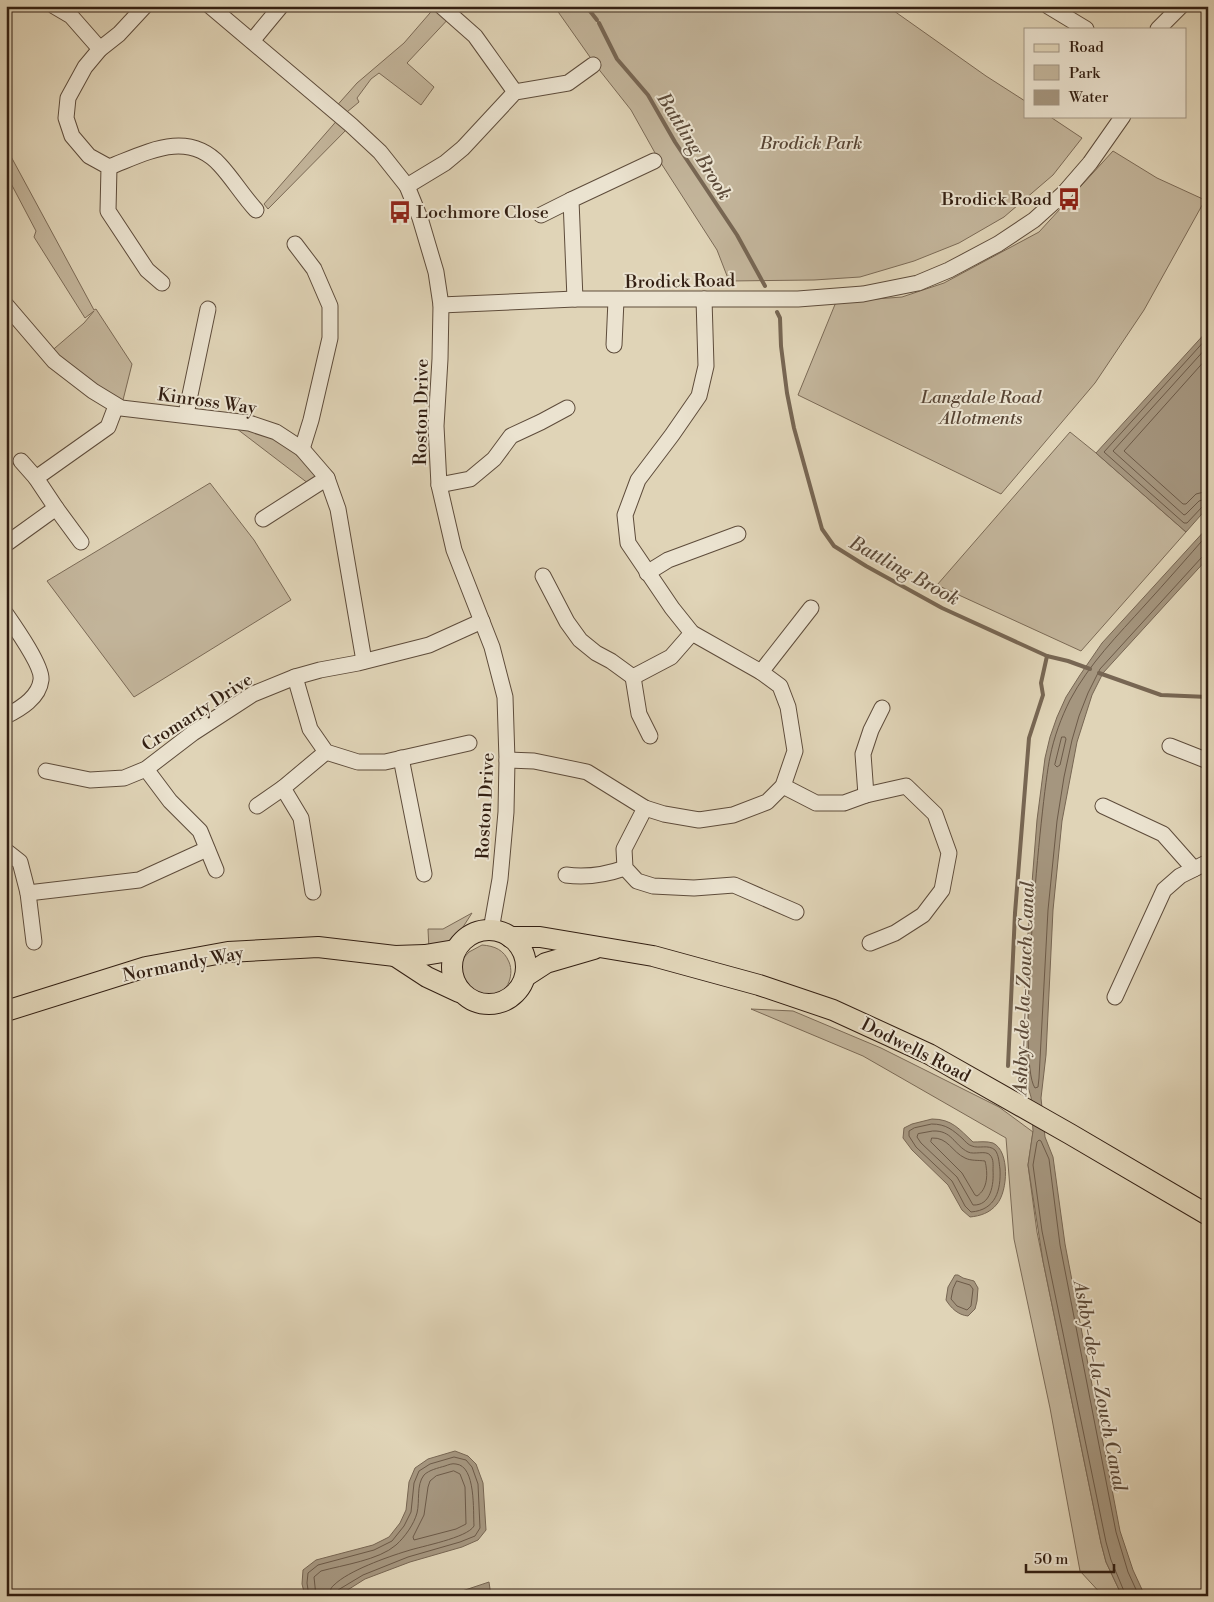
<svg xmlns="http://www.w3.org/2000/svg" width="1214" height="1602" font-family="'Libre Bodoni',serif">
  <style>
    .green { fill: #c3b59b; stroke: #7b6a56 }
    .water { fill: #a5967f; stroke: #776653 }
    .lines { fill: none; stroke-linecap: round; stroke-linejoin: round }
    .shore { stroke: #6c5a48; stroke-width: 1 }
    .stream { stroke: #776653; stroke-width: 4 }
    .minor-casing { stroke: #5e4c3b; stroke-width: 17 }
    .major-casing { stroke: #331f12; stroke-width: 22 }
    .minor { stroke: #ebe3d0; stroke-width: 15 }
    .major { stroke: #e0d4b7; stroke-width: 20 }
    .labels { text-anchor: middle; stroke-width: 4; stroke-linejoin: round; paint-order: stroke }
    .park-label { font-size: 18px; font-style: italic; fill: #574434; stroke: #ebe3d0 }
    .poi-label { font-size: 18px; fill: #331f12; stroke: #ebe3d0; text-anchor: end }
    .street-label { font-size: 18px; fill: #331f12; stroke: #ebe3d0 }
    .water-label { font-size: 19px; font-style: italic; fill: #5b4938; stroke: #ebe3d0 }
  </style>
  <rect width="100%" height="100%" fill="#e0d4b7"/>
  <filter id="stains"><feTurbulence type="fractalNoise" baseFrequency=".004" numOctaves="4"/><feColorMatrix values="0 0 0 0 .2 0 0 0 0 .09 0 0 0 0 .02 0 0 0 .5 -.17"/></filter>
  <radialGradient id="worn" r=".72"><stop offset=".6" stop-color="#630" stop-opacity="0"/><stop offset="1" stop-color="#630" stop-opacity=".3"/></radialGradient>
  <g class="green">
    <polygon points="436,6 452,15 407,63 434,87 421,105 379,73 371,79 357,98 359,102 341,117 351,125 268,209 264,204 340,117 333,110 357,83 404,43"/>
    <polygon points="554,6 616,6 618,9 620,6 887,6 986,76 1025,101 1025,116 1049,116 1082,138 1053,175 1004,217 959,243 914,261 860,277 814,280 729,281 717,250 659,160 631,110 597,67"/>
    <polygon points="8,151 94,310 96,309 132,364 121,408 48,354 84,323 94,311 85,318 34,237 36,231 6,174 6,152"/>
    <polygon points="1113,151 1157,178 1205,200 1144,310 1095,383 1001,494 798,395 836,302 902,297 944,283 1039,232"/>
    <polygon points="224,419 276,432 324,480 313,487"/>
    <polygon points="1070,432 1096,453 1186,532 1081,651 937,585"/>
    <polygon points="210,483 254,540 291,600 134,697 47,581"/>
    <polygon points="472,913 454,941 429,950 428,929 443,929"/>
    <path d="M482 945C495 946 504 950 509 962 515 976 506 996 490 998 477 1000 463 989 460 977 459 973 460 966 460 962L469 952Z"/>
    <polygon points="751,1009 793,1011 881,1048 999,1107 1033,1132 1028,1165 1037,1232 1101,1543 1106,1562 1122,1596 1103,1596 1080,1571 1050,1408 1014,1239 1006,1138 863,1056"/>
  </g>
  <g class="water">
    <polygon points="1208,330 1208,507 1186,532 1096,453"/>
    <polygon points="1208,527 1208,558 1103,673 1092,695 1077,742 1062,821 1053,910 1046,1055 1041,1098 1045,1137 1053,1157 1065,1244 1120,1531 1133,1570 1145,1596 1122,1596 1106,1562 1101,1543 1043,1261 1028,1165 1033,1131 1031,1097 1026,1080 1023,1041 1025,971 1037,820 1045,758 1050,737 1057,717 1066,697 1080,675 1102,643"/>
    <path d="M932 1119C952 1119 959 1129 973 1142 979 1142 987 1141 993 1143 1010 1151 1008 1191 997 1204 990 1213 980 1216 970 1217L962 1210 948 1185 912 1150 903 1138 904 1128 912 1124Z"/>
    <path d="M955 1275H958L963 1278 974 1281 978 1288 977 1301 975 1309 968 1316C958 1315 951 1308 946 1300L948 1287Z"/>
    <polygon points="455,1451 468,1456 476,1464 483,1483 486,1530 478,1540 462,1547 410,1562 365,1579 338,1596 305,1596 302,1584 303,1570 316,1560 373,1545 389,1537 400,1523 406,1510 409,1482 415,1468 428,1459"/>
    <polygon points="489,1582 491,1596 447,1596"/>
  </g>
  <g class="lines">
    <g class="shore">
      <polyline points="1208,337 1104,452 1184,523 1187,523 1203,506 1208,505"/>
      <polyline points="1208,346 1113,451 1184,515 1186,514 1199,501 1208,498"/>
      <polyline points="1208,357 1124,451 1183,504 1186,504 1196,494 1208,491"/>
      <path d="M1208 534C1187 558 1166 582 1145 605 1118 635 1089 664 1070 700 1061 718 1054 737 1050 757 1041 800 1016 1062 1035 1088L1038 1087 1039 1078 1048 910 1057 821 1064 777 1072 740 1079 716 1088 693 1100 669 1202 557 1208 555"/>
      <polygon points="1062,737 1065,737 1066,739 1060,765 1057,767 1055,765"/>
      <path d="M932 1124C946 1124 953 1130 963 1139 965 1141 968 1145 972 1146 979 1149 988 1144 995 1150 999 1155 999 1163 1000 1169 1001 1190 996 1210 971 1212L965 1206 952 1181 916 1147 909 1136V1131L914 1128Z"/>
      <path d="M933 1131C952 1130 954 1145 968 1152 974 1155 986 1150 990 1155 994 1159 993 1166 993 1170 994 1184 991 1206 973 1205L957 1177 921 1143 917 1137 918 1134Z"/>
      <path d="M932 1138C948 1137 952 1152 965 1158 971 1161 978 1160 985 1161 988 1173 988 1189 977 1196L975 1195 962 1173 931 1142Z"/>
      <polygon points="957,1281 970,1285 973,1289 971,1306 967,1310 957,1306 951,1299 953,1289"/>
      <polygon points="454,1471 460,1474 465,1487 466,1524 456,1529 414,1540 413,1537 424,1515 428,1487 430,1481 436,1476"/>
      <polyline points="309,1596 307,1583 308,1573 318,1565 374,1550 392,1541 404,1526 411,1512 414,1483 419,1471 430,1464 454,1457 466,1460 472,1467 478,1484 480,1528 475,1536 460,1542 408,1557 363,1575 338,1590 336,1596"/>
      <path d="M316 1596 314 1577 321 1571C343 1565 379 1560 396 1545 405 1537 414 1524 417 1513 420 1501 416 1485 424 1475 429 1470 438 1468 445 1466 448 1465 452 1463 456 1464 476 1466 473 1511 474 1526 467 1538 422 1546 407 1551 387 1557 348 1571 334 1585 330 1588 330 1592 330 1596"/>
      <polyline points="1126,1596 1111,1560 1106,1542 1042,1231 1033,1165 1037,1142 1039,1140 1041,1141 1049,1159 1060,1245 1116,1532 1128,1572 1139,1596"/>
    </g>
    <g class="stream">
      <polyline points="586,6 597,20"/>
      <polyline points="599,23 617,59 648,95 675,142 737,235 765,286"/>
      <polyline points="777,312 780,318 781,346 787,393 794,428 822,529 834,546 866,566 942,608 1047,656 1068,661 1090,669"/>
      <polyline points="1099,673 1161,695 1208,697"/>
      <polyline points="1008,1066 1015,913 1029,738 1043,695 1041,683 1047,656"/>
    </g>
    <defs>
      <g id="minor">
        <polyline points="54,6 71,16 100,49"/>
        <polyline points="145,6 119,34 100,49 85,67 68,98 66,118 72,136 89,156 109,167 108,211 147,270 162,283"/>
        <polyline points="210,6 351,125 380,152 407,186 420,218 436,272 441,305 440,359 436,426 439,485 454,550 492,647 505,697 507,760 506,812 500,879 491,930"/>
        <polyline points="441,6 475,36 515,92"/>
        <polyline points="1048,6 1086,29"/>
        <polyline points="1158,29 1181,6"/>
        <polyline points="252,41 281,6"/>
        <path d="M109 167C146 153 187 129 220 165 233 179 243 196 256 210"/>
        <polyline points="407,186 445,163 463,148 515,92 568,83 593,65"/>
        <polyline points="541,215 571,200"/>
        <polyline points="295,244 314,269 330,306 330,338 311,420 302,449"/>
        <polyline points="575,299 571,200 654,161"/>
        <polyline points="6,305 54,361 93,391 121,408 249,423 276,432 302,449 327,478 338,509 364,661"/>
        <polyline points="441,305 575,299 798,299 863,294 918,283 949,270 998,244 1034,220 1064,193 1090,163 1123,116"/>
        <polyline points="614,345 616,300"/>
        <polyline points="186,414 208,309"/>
        <polyline points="21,461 36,478"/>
        <polyline points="439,485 470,479 494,459 511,436 541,422 567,408"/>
        <polyline points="56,508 81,542"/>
        <polyline points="263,519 327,478"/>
        <polyline points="6,544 56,508 36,478 108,427 116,406"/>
        <polyline points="647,573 668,560 738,534"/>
        <polyline points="543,576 567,622 580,640 596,653 611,661 633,677 671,657 692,633"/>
        <path d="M6 614C15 627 43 667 41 680 39 698 20 709 6 716"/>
        <polyline points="761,672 811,608"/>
        <polyline points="295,677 310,729 326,752 358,762 385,762 469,743"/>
        <polyline points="633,677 639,714 650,736"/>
        <polyline points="1170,746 1208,761"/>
        <polyline points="401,758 424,874"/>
        <polyline points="507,760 534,761 587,772 645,808 664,814 699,820 733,815 767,802 783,786 795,751 788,707 780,686 761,672 692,633 672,608 628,543 625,515 638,480 672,435 699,396 706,366 704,299"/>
        <polyline points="146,769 170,801 200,831 216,870"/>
        <polyline points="46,771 90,780 124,778 146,769 193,733 253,694 295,677 320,670 358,663 429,645 482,621"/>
        <polyline points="783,786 816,803 844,803 866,795 906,786 935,814 949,853 942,890 923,915 895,933 870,943"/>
        <polyline points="866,795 863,754 871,730 882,708"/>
        <polyline points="257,806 283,788"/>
        <polyline points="1103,806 1163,834 1194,869"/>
        <polyline points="645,808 624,849 625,868 637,881 653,886 694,888 734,885 796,912"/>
        <polyline points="6,851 20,862 28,893 139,880 207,849"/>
        <path d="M566 875C587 878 605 875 625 868"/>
        <polyline points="313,892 301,818 283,788 326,752"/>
        <polyline points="28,893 34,942"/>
        <polyline points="1115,997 1164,890 1180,876 1208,862"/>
      </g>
      <g id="major">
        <circle cx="489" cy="967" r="37"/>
        <polyline points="510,937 540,937 653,956 759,985 833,1010 929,1054 1070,1134 1208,1215"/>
        <polyline points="395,956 427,977 459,992"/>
        <polyline points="526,976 546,963 594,949"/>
        <polyline points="6,1011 146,967 228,952 318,947 395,956 425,955 455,950"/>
      </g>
    </defs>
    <use href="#minor" class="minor-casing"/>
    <use href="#major" class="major-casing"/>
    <use href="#minor" class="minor"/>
    <use href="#major" class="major"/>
  </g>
  <defs>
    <symbol id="bus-bare" viewBox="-9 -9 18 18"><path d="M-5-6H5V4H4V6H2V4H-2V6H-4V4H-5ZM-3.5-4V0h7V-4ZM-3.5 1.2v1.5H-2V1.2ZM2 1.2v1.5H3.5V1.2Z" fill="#8f2418" stroke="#ebe3d0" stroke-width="2.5" paint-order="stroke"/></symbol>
  </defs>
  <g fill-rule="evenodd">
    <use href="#bus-bare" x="1053" y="183" width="32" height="32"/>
    <use href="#bus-bare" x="384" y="196" width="32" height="32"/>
  </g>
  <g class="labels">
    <g class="park-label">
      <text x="811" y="149">Brodick Park</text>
      <text x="981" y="403">Langdale Road<tspan x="981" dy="21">Allotments</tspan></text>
    </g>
    <g class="poi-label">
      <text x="1052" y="205">Brodick Road</text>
      <text x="416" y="218" text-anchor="start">Lochmore Close</text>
    </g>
    <g class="street-label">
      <text transform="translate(680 281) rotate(-1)" y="6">Brodick Road</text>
      <text transform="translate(207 401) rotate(8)" y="6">Kinross Way</text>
      <text transform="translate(421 412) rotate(-89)" y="6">Roston Drive</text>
      <text transform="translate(197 712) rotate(-33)" y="6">Cromarty Drive</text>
      <text transform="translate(485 806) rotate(-87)" y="6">Roston Drive</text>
      <text transform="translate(183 964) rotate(-11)" y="6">Normandy Way</text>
      <text transform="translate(916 1050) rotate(27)" y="6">Dodwells Road</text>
    </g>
    <g class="water-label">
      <text transform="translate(695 146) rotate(58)" y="7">Battling Brook</text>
      <text transform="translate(905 570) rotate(29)" y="7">Battling Brook</text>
      <text transform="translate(1023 988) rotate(-88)" y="7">Ashby-de-la-Zouch Canal</text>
      <text transform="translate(1101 1386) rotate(79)" y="7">Ashby-de-la-Zouch Canal</text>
    </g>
  </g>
  <rect width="1214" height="1602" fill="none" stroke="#e0d4b7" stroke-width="25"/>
  <rect x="8" y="8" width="1199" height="1587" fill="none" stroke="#331f12" stroke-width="2.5"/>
  <rect x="12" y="12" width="1189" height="1577" fill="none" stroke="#331f12"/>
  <rect x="1024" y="28" width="162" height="90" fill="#ebe3d0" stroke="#a19584"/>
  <rect x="1034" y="44" width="25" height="8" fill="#e0d4b7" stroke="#a19584"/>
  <text x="1069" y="52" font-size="15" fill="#331f12">Road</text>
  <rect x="1034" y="65" width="25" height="15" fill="#c3b59b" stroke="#a19584"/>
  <text x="1069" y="78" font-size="15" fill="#331f12">Park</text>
  <rect x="1034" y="90" width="25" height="15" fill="#a5967f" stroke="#a19584"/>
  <text x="1069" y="102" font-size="15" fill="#331f12">Water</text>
  <path d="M1026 1564v8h88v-8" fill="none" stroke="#331f12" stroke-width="2.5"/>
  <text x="1034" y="1564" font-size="15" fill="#331f12" stroke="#ebe3d0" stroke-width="4" paint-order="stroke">50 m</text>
  <rect width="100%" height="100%" filter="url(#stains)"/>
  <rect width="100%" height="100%" fill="url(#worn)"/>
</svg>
